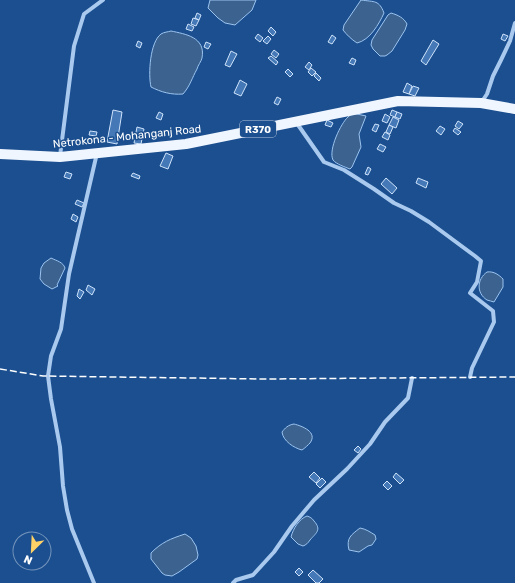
<svg xmlns="http://www.w3.org/2000/svg" width="515" height="583" font-family="Rubik,sans-serif">
  <style>
    .water { fill: #3c6290; stroke: #9cc4f0 }
    .building { fill: #4478b7; stroke: #cfe3fa }
    .lines { fill: none; stroke-linecap: round; stroke-linejoin: round }
    .street { stroke: #a9c9ee; stroke-width: 4 }
    .primary { stroke: #f0f6ff; stroke-width: 10 }
    .rail { stroke: #fff; stroke-width: 1.5; stroke-dasharray: 7 3; stroke-linecap: butt }
    .labels { text-anchor: middle; stroke-width: 3; stroke-linejoin: round; paint-order: stroke }
    .shield { fill: #1b4f8f; stroke: #bbcadd; stroke-width: 1 }
    .shield-label { font-size: 10px; font-weight: bold; fill: #fff }
    .street-label { font-size: 11px; fill: #fff; stroke: #1b4f8f }
  </style>
  <rect width="100%" height="100%" fill="#1b4f8f"/>
  <g class="water">
    <polygon points="210,0 256,0 252,10 235,25 225,23 218,18 208,8"/>
    <path d="M361 0C375 2 379 0 384 13 379 24 370 40 357 43 351 39 347 35 343 30L344 25Z"/>
    <path d="M391 13C398 15 404 18 407 24L405 30 392 51 387 55 385 56H380L373 49 371 45 372 40 388 15Z"/>
    <path d="M171 31C185 34 206 37 202 58 201 62 198 65 197 69 192 78 190 86 183 94 171 95 161 92 151 87 148 74 150 42 161 34 164 32 168 32 171 31Z"/>
    <path d="M357 114 366 116 359 134 361 147 352 167 350 169C345 167 336 164 333 160 328 150 341 123 348 117 351 114 354 114 357 114Z"/>
    <path d="M51 258C57 261 63 262 65 268L57 285 58 286 52 289 44 284 40 279 41 268 44 263Z"/>
    <path d="M487 272C494 271 499 275 503 279V287L494 302C492 301 489 301 487 300 476 293 477 279 487 272Z"/>
    <path d="M294 424C302 426 318 432 310 443 308 445 305 448 302 450 294 448 283 441 282 432 285 428 288 425 294 424Z"/>
    <path d="M307 516C310 517 312 518 314 521 322 530 316 533 310 540 308 543 306 545 303 546L298 544 291 537C293 529 299 519 307 516Z"/>
    <path d="M360 528C366 529 370 532 375 535L376 539 372 545 368 546 359 552 349 550C346 538 351 535 360 528Z"/>
    <path d="M185 534 191 538 196 546 198 555 197 559 179 572 172 576 165 575 162 573 151 559V553C162 542 170 539 185 534Z"/>
  </g>
  <g class="building">
    <polygon points="197,13 201,15 199,20 195,18"/>
    <polygon points="193,18 199,20 196,26 191,24"/>
    <polygon points="188,24 194,27 192,31 186,29"/>
    <polygon points="271,27 276,32 273,36 268,31"/>
    <polygon points="258,34 263,38 260,42 255,38"/>
    <polygon points="503,34 508,36 505,41 501,39"/>
    <polygon points="332,35 336,38 332,44 328,42"/>
    <polygon points="268,36 271,39 267,44 263,41"/>
    <polygon points="433,40 439,44 426,65 421,61"/>
    <polygon points="138,41 142,43 140,48 136,46"/>
    <polygon points="206,42 211,44 208,49 204,47"/>
    <polygon points="274,50 279,54 276,58 271,54"/>
    <polygon points="231,51 237,54 230,67 225,65"/>
    <polygon points="271,56 278,62 276,65 268,58"/>
    <polygon points="352,58 356,60 354,65 349,63"/>
    <polygon points="309,62 312,65 309,70 305,67"/>
    <polygon points="311,68 316,72 312,76 308,72"/>
    <polygon points="288,69 293,74 290,77 285,72"/>
    <polygon points="316,73 321,78 319,81 314,76"/>
    <polygon points="240,80 247,84 241,96 234,93"/>
    <polygon points="407,83 412,86 409,94 403,92"/>
    <polygon points="413,86 419,88 415,96 409,94"/>
    <polygon points="277,97 281,99 278,105 274,103"/>
    <polygon points="113,110 122,112 117,144 107,142"/>
    <polygon points="392,110 397,112 395,117 390,115"/>
    <polygon points="159,112 163,114 161,120 156,118"/>
    <polygon points="397,112 402,114 400,119 395,117"/>
    <polygon points="385,114 390,117 387,123 382,121"/>
    <polygon points="393,117 399,120 396,128 389,125"/>
    <polygon points="327,120 333,123 331,127 325,125"/>
    <polygon points="458,121 463,124 459,129 455,126"/>
    <polygon points="375,124 379,125 376,132 372,130"/>
    <polygon points="389,125 393,127 390,134 386,132"/>
    <polygon points="440,126 445,129 441,135 436,131"/>
    <polygon points="137,127 144,129 141,144 134,143"/>
    <polygon points="455,128 461,132 458,135 453,131"/>
    <polygon points="90,131 97,132 96,136 89,135"/>
    <polygon points="385,132 390,135 388,140 382,137"/>
    <polygon points="380,144 386,147 383,152 377,149"/>
    <polygon points="166,153 173,156 168,169 160,166"/>
    <polygon points="368,167 371,169 368,175 365,174"/>
    <polygon points="66,172 72,174 70,179 64,177"/>
    <polygon points="133,173 140,176 139,179 131,176"/>
    <polygon points="386,178 397,188 392,194 381,184"/>
    <polygon points="418,178 428,182 426,188 416,183"/>
    <polygon points="77,200 84,203 82,207 75,204"/>
    <polygon points="73,214 78,217 76,222 71,219"/>
    <polygon points="88,285 95,289 92,295 86,290"/>
    <polygon points="79,289 84,292 80,299 77,296"/>
    <polygon points="358,446 361,449 358,453 354,450"/>
    <polygon points="314,472 320,478 316,483 309,477"/>
    <polygon points="396,473 404,480 400,484 393,477"/>
    <polygon points="322,478 326,482 320,488 316,484"/>
    <polygon points="387,481 392,486 388,490 383,485"/>
    <polygon points="299,568 303,572 299,576 295,572"/>
    <polygon points="313,570 323,579 319,583 316,583 308,575"/>
  </g>
  <g class="lines">
    <g class="street">
      <polyline points="481,103 487,94 493,76 501,60 510,41 515,23"/>
      <polyline points="296,122 324,162 344,170 374,189 394,203 411,211 429,222 475,256 481,261 477,282 470,293 493,311 494,322 472,368 470,377"/>
      <polyline points="60,156 74,46 84,14 103,0"/>
      <polyline points="94,583 72,529 67,510 63,486 60,447 51,399 48,376 51,356 61,329 69,274 97,153"/>
      <polyline points="233,583 236,580 253,575 274,552 292,526 314,500 347,469 370,444 385,422 408,398 412,378"/>
    </g>
    <polyline class="primary" points="0,154 60,157 186,144 398,101 481,103 515,109"/>
    <polyline class="rail" points="0,369 43,376 264,379 515,377"/>
  </g>
  <g class="labels">
    <rect class="shield" x="240" y="121" width="36" height="16" rx="3"/>
    <g class="shield-label">
      <text x="258" y="133">R370</text>
    </g>
    <g class="street-label">
      <text transform="translate(127 136) rotate(-6)" y="4">Netrokona - Mohanganj Road</text>
    </g>
  </g>
  <g transform="translate(32 551) rotate(204)"><circle r="19" fill="#1b4f8f" stroke="#7695bc"/>
  <path d="M0-3L7 15L0 10L-7 15Z" fill="#ffd166"/>
  <text y="-6" font-size="11" font-weight="bold" text-anchor="middle" fill="#ffffff">N</text>
  </g>
</svg>
